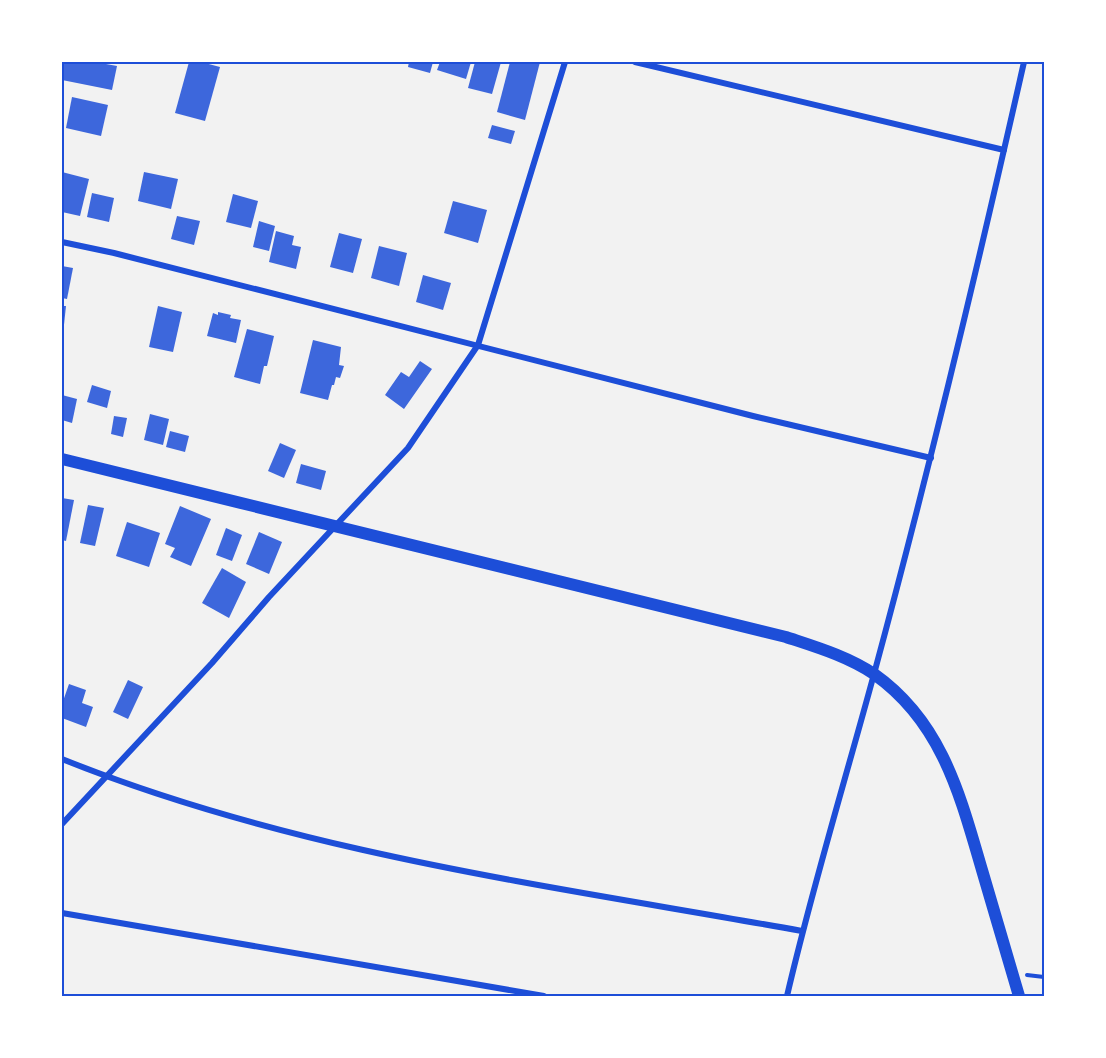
<svg xmlns="http://www.w3.org/2000/svg" width="1106" height="1058" font-family="'IBM Plex Sans',sans-serif">
  <style>
    .building { fill: #3d67dc }
    .lines { fill: none; stroke-linecap: round; stroke-linejoin: round }
    .path { stroke: #1d4ed8; stroke-width: 4 }
    .minor { stroke: #1d4ed8; stroke-width: 6 }
    .secondary { stroke: #1d4ed8; stroke-width: 12 }
    .neatline { fill: none; stroke: #1d4ed8; stroke-width: 2 }
  </style>
  <rect width="100%" height="100%" fill="#f2f2f2"/>
  <g class="building">
    <polygon points="62,62 95,62 117,66 112,90 62,80"/>
    <polygon points="189,62 201,62 220,67 205,121 175,113"/>
    <polygon points="409,62 433,62 430,73 408,67"/>
    <polygon points="440,62 471,62 466,79 437,70"/>
    <polygon points="475,62 501,62 492,94 468,88"/>
    <polygon points="510,62 540,62 525,120 497,112"/>
    <polygon points="72,97 108,105 101,136 66,128"/>
    <polygon points="492,125 515,131 511,144 488,138"/>
    <polygon points="62,172 89,179 80,216 62,212"/>
    <polygon points="144,172 178,179 171,209 138,201"/>
    <polygon points="92,193 114,198 109,222 87,217"/>
    <polygon points="233,194 258,201 251,228 226,222"/>
    <polygon points="453,201 487,210 478,243 444,233"/>
    <polygon points="177,216 200,221 194,245 171,239"/>
    <polygon points="259,221 275,226 269,251 253,247"/>
    <polygon points="276,231 294,236 292,245 301,247 296,269 269,262"/>
    <polygon points="339,233 362,239 353,273 330,267"/>
    <polygon points="379,246 407,253 399,286 371,278"/>
    <polygon points="62,266 73,268 67,299 62,298"/>
    <polygon points="423,275 451,283 443,310 416,302"/>
    <polygon points="62,306 66,306 63,334 62,334"/>
    <polygon points="158,306 182,312 173,352 149,347"/>
    <polygon points="218,312 231,315 230,318 241,320 236,343 207,336 213,313 218,315"/>
    <polygon points="247,329 274,336 267,366 264,366 260,384 234,377"/>
    <polygon points="313,340 341,347 339,365 344,366 340,378 336,377 334,385 332,385 328,400 300,393"/>
    <polygon points="420,361 432,369 404,409 385,395 401,372 409,377"/>
    <polygon points="92,385 111,391 107,408 87,402"/>
    <polygon points="62,395 77,399 72,423 62,420"/>
    <polygon points="150,414 169,419 163,445 144,440"/>
    <polygon points="114,416 127,418 123,437 111,434"/>
    <polygon points="170,431 189,436 185,452 166,447"/>
    <polygon points="280,443 296,450 284,478 268,471"/>
    <polygon points="301,464 326,471 321,490 296,483"/>
    <polygon points="62,498 74,500 66,541 62,540"/>
    <polygon points="88,505 104,508 95,546 80,543"/>
    <polygon points="180,506 211,519 191,566 170,557 175,548 165,544"/>
    <polygon points="127,522 160,533 149,567 116,556"/>
    <polygon points="226,528 242,535 232,561 216,555"/>
    <polygon points="259,532 282,542 269,574 246,564"/>
    <polygon points="222,568 246,582 229,618 202,603"/>
    <polygon points="128,680 143,687 128,719 113,712"/>
    <polygon points="69,684 86,690 82,703 93,707 86,727 62,718 62,704"/>
  </g>
  <g class="lines">
    <polyline class="path" points="1027,975 1044,977"/>
    <g class="minor">
      <polyline points="635,62 1004,150"/>
      <polyline points="62,242 114,253 753,416 931,458"/>
      <path d="M62 759C298 854 553 886 802 931"/>
      <polyline points="62,824 212,663 269,597 408,448 478,345 565,62"/>
      <polyline points="62,913 544,996"/>
      <path d="M787 996C812 888 845 781 874 674 929 471 978 266 1024 62"/>
    </g>
    <path class="secondary" d="M62 459 786 637C816 647 847 656 874 674 942 722 960 795 982 870 994 912 1007 954 1019 996"/>
  </g>
  <rect width="1106" height="1058" fill="none" stroke="#ffffff" stroke-width="126"/>
  <rect x="63" y="63" width="980" height="932" class="neatline"/>
</svg>
